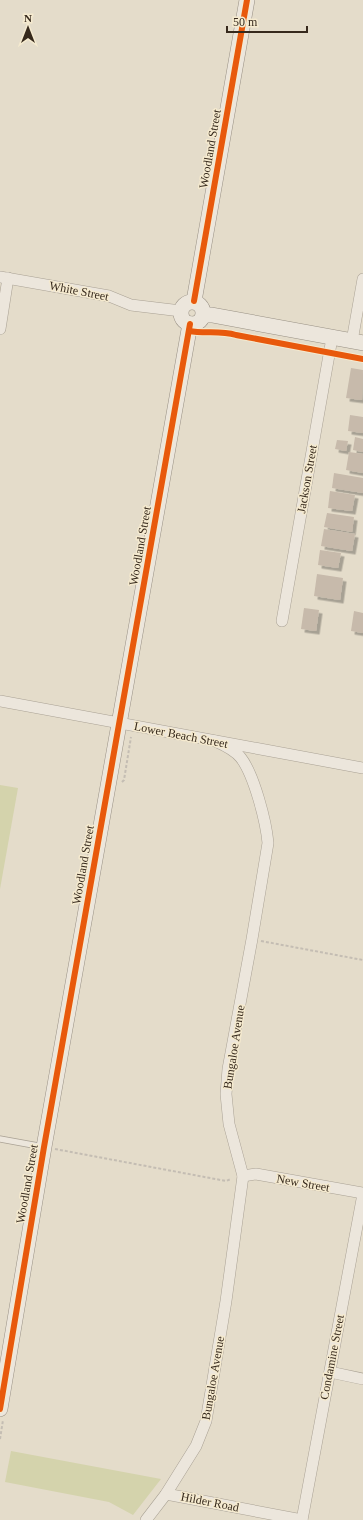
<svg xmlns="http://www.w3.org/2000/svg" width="363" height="1520" font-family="Georgia,serif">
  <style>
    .green { fill: #d4d3ac }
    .building { fill: #c7baab; filter: url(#shadow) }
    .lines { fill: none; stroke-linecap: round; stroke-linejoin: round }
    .lane-casing { stroke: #a9a194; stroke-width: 7 }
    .street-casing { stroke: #a9a194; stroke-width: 12 }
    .secondary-casing { stroke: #989084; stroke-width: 16 }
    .path { stroke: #c4bdb3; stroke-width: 2; stroke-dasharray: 3 2; stroke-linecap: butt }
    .lane { stroke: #ece6dc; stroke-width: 5.5 }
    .street { stroke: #ece6dc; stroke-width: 11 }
    .secondary { stroke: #ece6dc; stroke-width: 15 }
    .cycleway-casing { stroke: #f5eacf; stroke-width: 8 }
    .cycleway { stroke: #e8590c; stroke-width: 6 }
    .labels { text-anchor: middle; stroke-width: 3; stroke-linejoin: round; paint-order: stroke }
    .street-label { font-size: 12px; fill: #36291c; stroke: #f5eacf }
  </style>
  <defs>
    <filter id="shadow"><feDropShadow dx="3.5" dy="3.5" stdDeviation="0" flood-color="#0004"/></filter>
  </defs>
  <rect width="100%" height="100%" fill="#e4dcca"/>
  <g class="green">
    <polygon points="0,785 18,788 0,889"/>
    <polygon points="11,1451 161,1479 133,1515 109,1502 5,1482"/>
  </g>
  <g class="building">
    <polygon points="351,368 363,370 362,400 346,398"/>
    <polygon points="350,415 363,417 363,433 348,431"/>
    <polygon points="355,437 363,439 363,452 353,450"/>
    <polygon points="337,440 348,441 346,451 335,449"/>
    <polygon points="349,452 363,454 363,473 346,470"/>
    <polygon points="334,473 363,478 363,493 332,488"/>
    <polygon points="330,491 355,495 352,511 328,508"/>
    <polygon points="327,513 354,517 352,532 324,527"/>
    <polygon points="324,529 355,534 352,551 321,546"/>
    <polygon points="320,550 341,553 338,568 318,565"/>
    <polygon points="317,574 343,578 340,600 314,596"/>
    <polygon points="304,608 319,610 316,631 301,629"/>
    <polygon points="354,611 363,613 363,633 351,631"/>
  </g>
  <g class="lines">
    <defs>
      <polyline id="lane" points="0,1139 44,1147"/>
      <g id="street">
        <polyline points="0,277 109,296 131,305 181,311"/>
        <polyline points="0,329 8,278"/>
        <polyline points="352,341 363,279"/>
        <polyline points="282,621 332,338"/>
        <polyline points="0,701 363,768"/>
        <polyline points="243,1176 256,1174 363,1193"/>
        <polyline points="330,1372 363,1379"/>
        <polyline points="166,1494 302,1520"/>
        <path d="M146 1520 166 1494 196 1446 206 1421 226 1301 243 1176 229 1124 226 1094 228 1069 252 939 268 843C266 821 254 775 241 758 235 750 224 745 215 741"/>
        <polyline points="302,1520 363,1194"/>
      </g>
      <g id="secondary">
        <polyline points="194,301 247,0"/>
        <circle cx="192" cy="313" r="11"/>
        <polyline points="204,315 212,315 363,343"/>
        <polyline points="0,1409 44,1147 190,324"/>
      </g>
    </defs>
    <use href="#lane" class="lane-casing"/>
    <use href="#street" class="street-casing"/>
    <use href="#secondary" class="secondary-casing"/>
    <g class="path">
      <polyline points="122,782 124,780 131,737"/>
      <polyline points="261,941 363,960"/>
      <polyline points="55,1149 226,1181 231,1179"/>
      <polyline points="0,1439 3,1420"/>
    </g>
    <use href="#lane" class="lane"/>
    <use href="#street" class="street"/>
    <use href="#secondary" class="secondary"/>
    <defs>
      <g id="cycleway">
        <polyline points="194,301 247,0"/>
        <path d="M189 331C205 334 220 330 236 335L363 359"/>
        <polyline points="0,1409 44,1147 190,324"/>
      </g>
    </defs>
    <use href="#cycleway" class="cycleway-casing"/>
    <use href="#cycleway" class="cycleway"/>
  </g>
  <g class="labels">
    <g class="street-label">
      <text transform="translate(210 149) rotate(-80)" y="4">Woodland Street</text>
      <text transform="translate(79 291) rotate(11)" y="4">White Street</text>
      <text transform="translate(307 479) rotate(-80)" y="4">Jackson Street</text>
      <text transform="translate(140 546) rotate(-80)" y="4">Woodland Street</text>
      <text transform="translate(181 735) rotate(11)" y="4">Lower Beach Street</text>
      <text transform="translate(83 865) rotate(-80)" y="4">Woodland Street</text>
      <text transform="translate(234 1047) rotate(-81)" y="4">Bungaloe Avenue</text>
      <text transform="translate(303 1183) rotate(10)" y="4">New Street</text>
      <text transform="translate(27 1184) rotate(-80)" y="4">Woodland Street</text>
      <text transform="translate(332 1357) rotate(-79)" y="4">Condamine Street</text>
      <text transform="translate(213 1378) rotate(-80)" y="4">Bungaloe Avenue</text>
      <text transform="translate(210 1502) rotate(11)" y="4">Hilder Road</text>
    </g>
  </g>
  <g transform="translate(28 28)" stroke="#f5eacf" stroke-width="3" paint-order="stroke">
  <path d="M0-3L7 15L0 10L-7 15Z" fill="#36291c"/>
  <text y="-6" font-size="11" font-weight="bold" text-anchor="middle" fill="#36291c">N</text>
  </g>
  <path d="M227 26v6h80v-6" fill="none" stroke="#36291c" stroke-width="2"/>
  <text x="233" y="26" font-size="12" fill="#36291c" stroke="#f5eacf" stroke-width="3" paint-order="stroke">50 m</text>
</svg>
